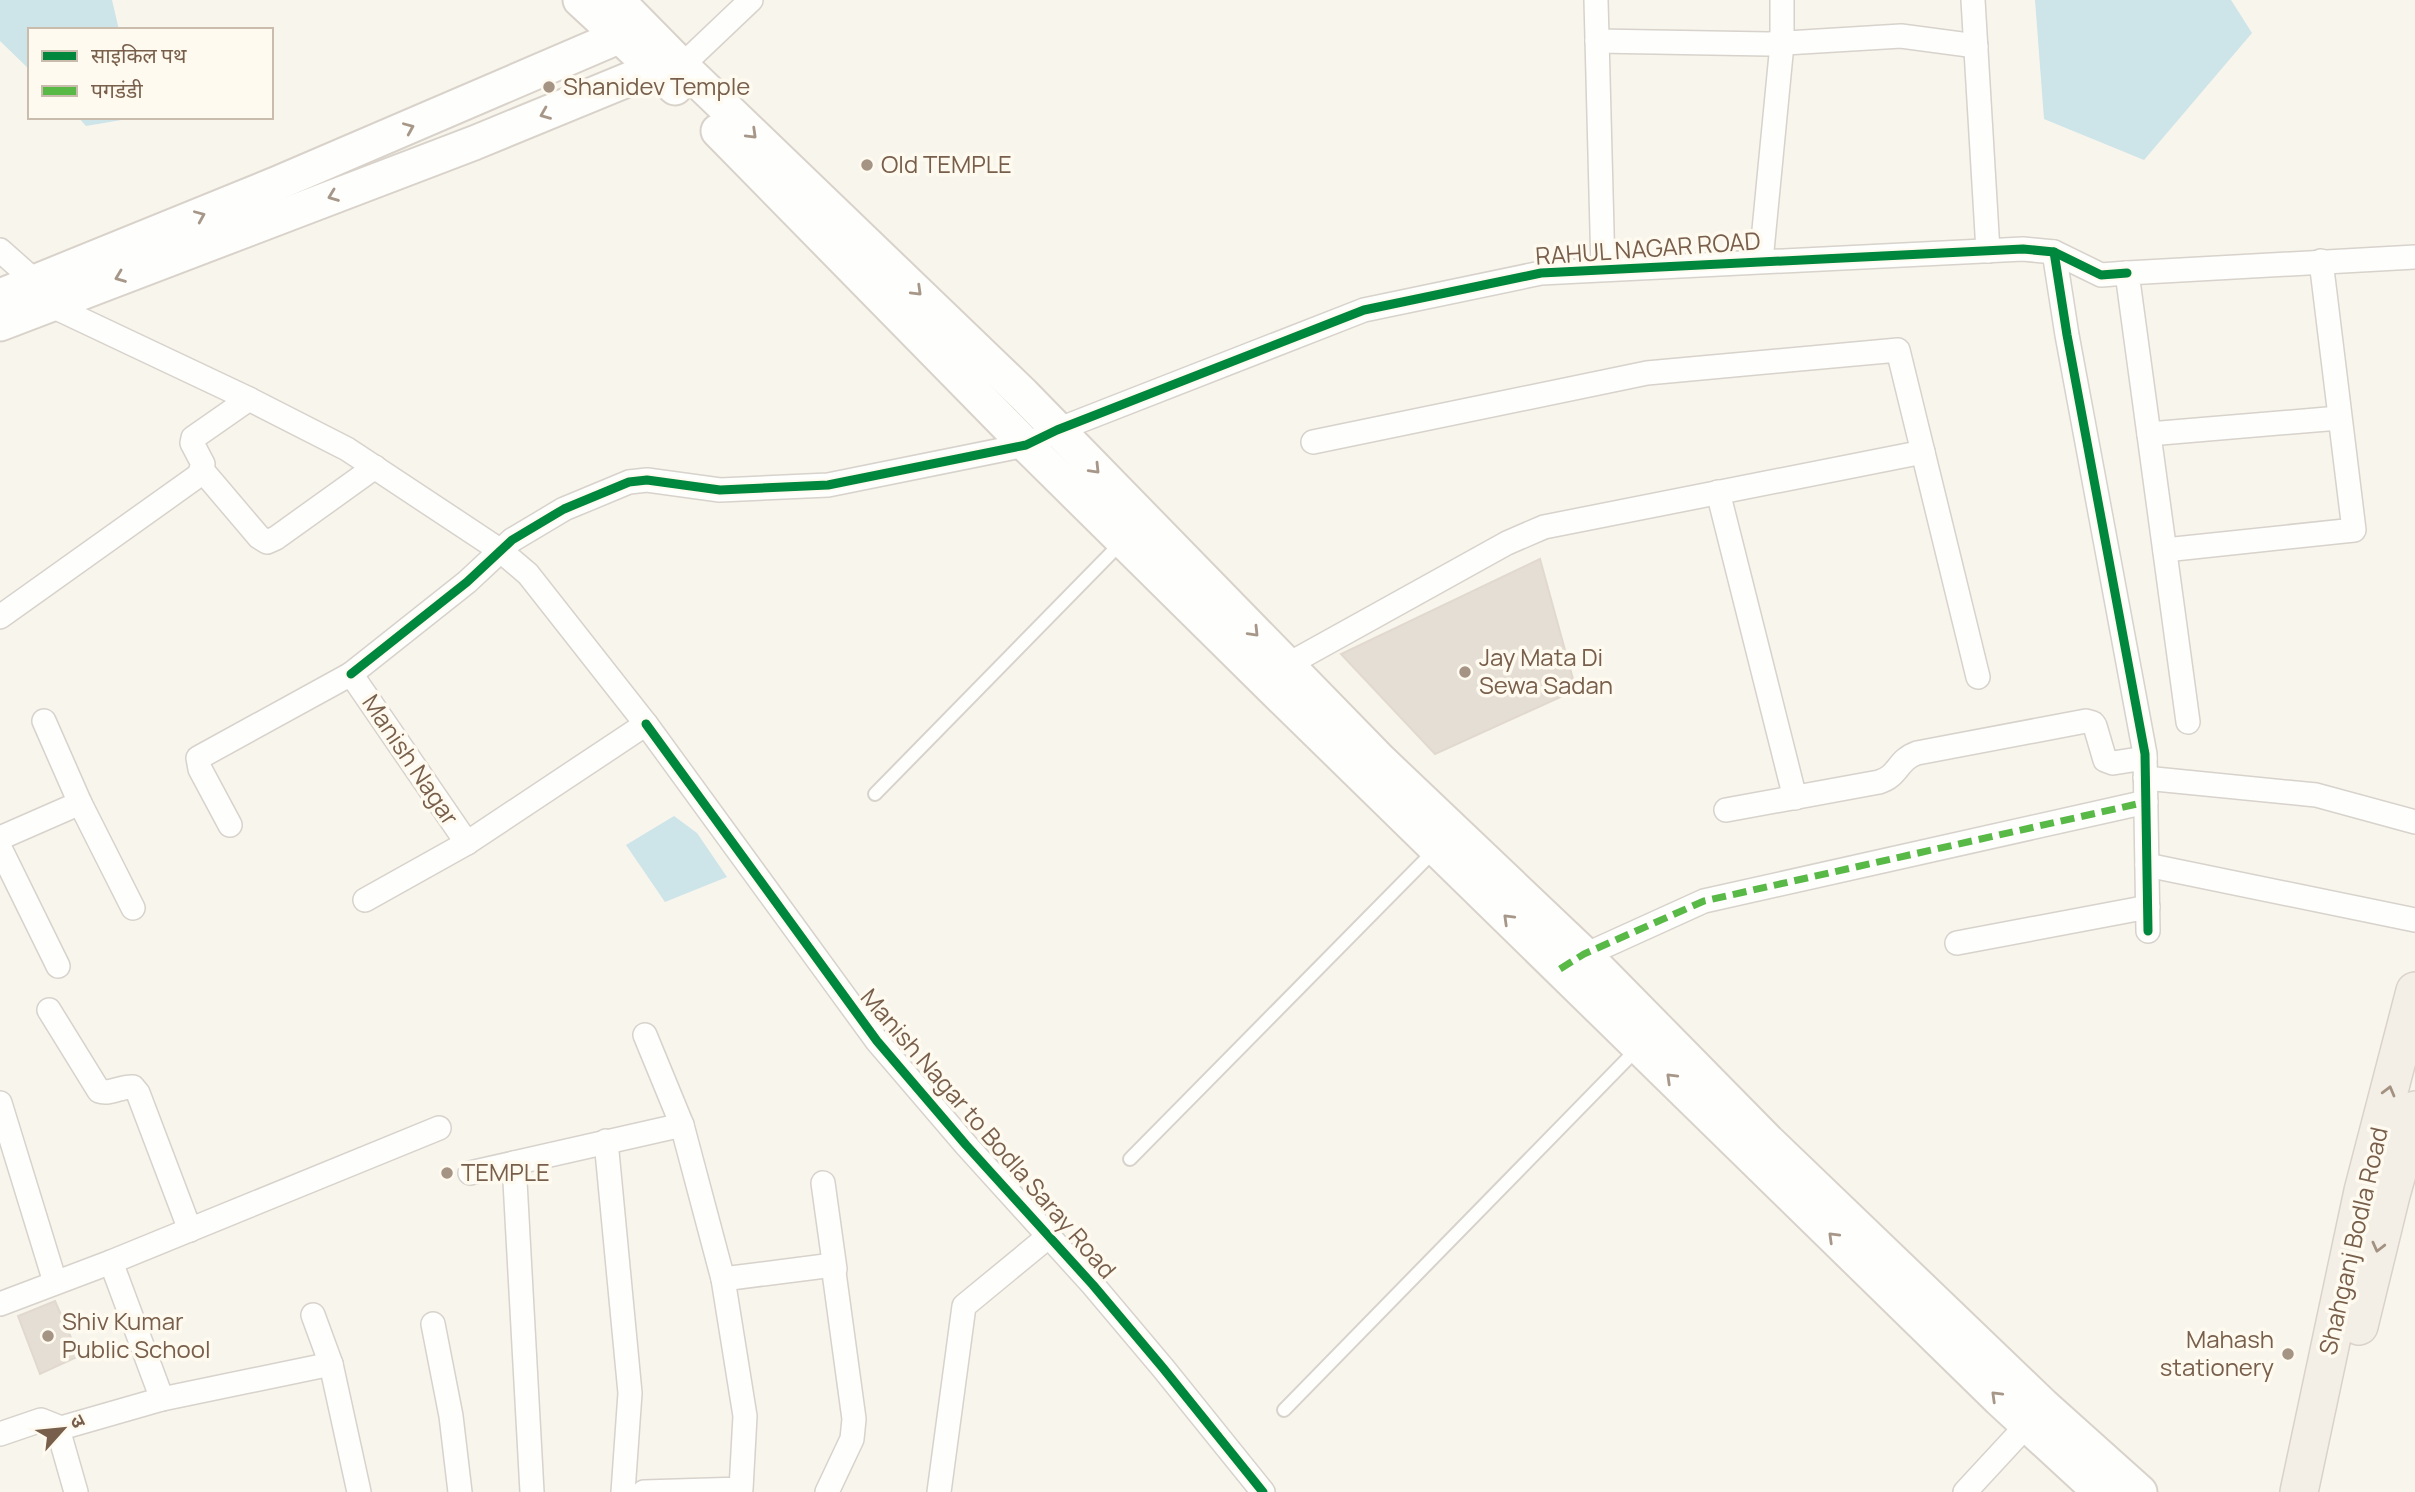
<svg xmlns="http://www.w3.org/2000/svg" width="2415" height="1492" font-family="Manrope,'Noto Sans Devanagari',sans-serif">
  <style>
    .water { fill: #cde4e9 }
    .building { fill: #e5ded4; stroke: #e1d9cf; stroke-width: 2 }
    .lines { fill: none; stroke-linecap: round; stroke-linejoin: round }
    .service-casing { stroke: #d7d2cb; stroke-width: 16 }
    .minor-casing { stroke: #d7d2cb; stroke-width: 26 }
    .secondary-casing { stroke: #d8d2ca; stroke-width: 37 }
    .primary-casing { stroke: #dad2ca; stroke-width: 40 }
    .service { stroke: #fefefc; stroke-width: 12 }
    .minor { stroke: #fefefc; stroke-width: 23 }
    .secondary { stroke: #fefefc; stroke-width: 33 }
    .primary { stroke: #f3efe6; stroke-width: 37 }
    .quiet { stroke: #58b947; stroke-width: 7; stroke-dasharray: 14 7; stroke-linecap: butt }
    .cycleway-casing { stroke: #fffaef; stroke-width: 13 }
    .cycleway { stroke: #00873e; stroke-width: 9 }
    .oneway { stroke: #a79789 }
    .oneway2 { stroke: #a39181 }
    .poi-dot { fill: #a59484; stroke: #fffaef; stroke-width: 2.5 }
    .labels { text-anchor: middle; stroke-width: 7; stroke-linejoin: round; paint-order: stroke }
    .poi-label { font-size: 24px; fill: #785f4b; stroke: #fffaef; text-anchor: start }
    .street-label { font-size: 24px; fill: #785f4b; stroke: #fffaef }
  </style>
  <rect width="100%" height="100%" fill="#f8f5ed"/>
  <g class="water">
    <polygon points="0,0 112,0 119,30 30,30 30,70 0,41"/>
    <polygon points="2035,0 2231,0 2252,33 2144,160 2044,119"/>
    <polygon points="78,117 139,117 86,126"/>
    <polygon points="674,816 697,833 727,877 665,902 626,845"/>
  </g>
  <g class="building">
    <polygon points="1540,559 1576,690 1435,754 1341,654"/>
    <polygon points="55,1301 79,1356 40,1374 18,1316"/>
  </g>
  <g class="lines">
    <defs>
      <g id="service">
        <polyline points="875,794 1123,541"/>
        <polyline points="1130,1159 1436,849"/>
        <polyline points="1284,1410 1639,1047"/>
      </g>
      <g id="minor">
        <polyline points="1596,0 1603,269"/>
        <polyline points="1973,0 1988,251"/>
        <polyline points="1597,41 1768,44 1901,36 1976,46"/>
        <polyline points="672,75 751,0"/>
        <polyline points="0,250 36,282 48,304 249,399 347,449 501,551 528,574 646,724 467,843 365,900"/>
        <polyline points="2054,252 2067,335 2145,754 2148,931"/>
        <polyline points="1761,261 1782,44 1782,0"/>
        <polyline points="2149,434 2339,418"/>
        <polyline points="1313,442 1647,373 1898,350 1978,677"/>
        <polyline points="202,470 259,537 267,542 276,538 375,467"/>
        <polyline points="1718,492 1795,798"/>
        <polyline points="2165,550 2354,530 2321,261"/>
        <polyline points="0,617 199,475 203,464 192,443 193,438 249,399"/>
        <polyline points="1287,665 1507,543 1544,527 1923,452"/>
        <polyline points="351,674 467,582 512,540 564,509 629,482 647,480 720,490 828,485 1026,445 1057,430 1364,310 1541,273 2023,249 2054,252 2101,275 2127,273"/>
        <polyline points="44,721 80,803 133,908"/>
        <polyline points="2188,722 2127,273 2415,257"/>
        <polyline points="646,724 877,1041 966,1145 1093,1285 1163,1368 1263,1492"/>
        <polyline points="2145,778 2316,795 2415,822"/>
        <path d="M1726 810 1879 782C1899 776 1897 760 1917 753L2086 721 2093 723 2095 726 2105 760 2113 763 2145 758"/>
        <polyline points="230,825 200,769 198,758 351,674 467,843"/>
        <polyline points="0,838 80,803"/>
        <polyline points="0,848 58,966"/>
        <polyline points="2147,865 2415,920"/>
        <polyline points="1957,943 2148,907"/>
        <polyline points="1574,960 1704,901 2146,802"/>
        <path d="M49 1010 99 1091C110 1095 121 1086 133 1087L138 1093 190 1230"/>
        <polyline points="0,1103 55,1282"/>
        <polyline points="606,1141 630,1393 623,1492"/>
        <polyline points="514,1163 532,1492"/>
        <polyline points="470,1173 682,1125"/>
        <polyline points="823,1183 835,1269"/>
        <polyline points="111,1262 162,1399"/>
        <polyline points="723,1279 833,1265 854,1419 852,1439 827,1492"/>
        <polyline points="0,1304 111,1262 439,1128"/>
        <polyline points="313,1315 331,1364 359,1492"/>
        <polyline points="433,1324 451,1416 460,1492"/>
        <polyline points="58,1429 76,1492"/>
        <polyline points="0,1434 41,1420 61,1428 162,1399 331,1364"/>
        <polyline points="644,1492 741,1489 745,1416 723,1279 682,1125 645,1035"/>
        <polyline points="939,1492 964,1306 1049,1236"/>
        <polyline points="1965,1492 2027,1425"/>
      </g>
      <g id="secondary">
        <polyline points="580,0 675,88"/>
        <polyline points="617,0 682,66 1023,394 1380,760 1584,954 1768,1141 2043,1405 2140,1492"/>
        <polyline points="718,131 1026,445 1275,691 2000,1400 2100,1492"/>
        <polyline points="0,296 278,183 618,37"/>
        <polyline points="0,324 474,143 654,69"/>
      </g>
      <g id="primary">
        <polyline points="2359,1326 2391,1195 2415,1110"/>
        <polyline points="2299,1492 2363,1191 2415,991"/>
      </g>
    </defs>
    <use href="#service" class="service-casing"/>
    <use href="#minor" class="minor-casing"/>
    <use href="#secondary" class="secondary-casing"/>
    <use href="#primary" class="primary-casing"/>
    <use href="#service" class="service"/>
    <use href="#minor" class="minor"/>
    <use href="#secondary" class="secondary"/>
    <use href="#primary" class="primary"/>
    <polyline class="quiet" points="1560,969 1584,954 1704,901 2146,802"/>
    <defs>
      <g id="cycleway">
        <polyline points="2054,252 2067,335 2145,754 2148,931"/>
        <polyline points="351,674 467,582 512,540 564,509 629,482 647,480 720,490 828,485 1026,445 1057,430 1364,310 1541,273 2023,249 2054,252 2101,275 2127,273"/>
        <polyline points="646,724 877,1041 966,1145 1093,1285 1163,1368 1263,1492"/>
      </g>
    </defs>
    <use href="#cycleway" class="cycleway-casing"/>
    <use href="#cycleway" class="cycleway"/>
  </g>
  <defs><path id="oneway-chevron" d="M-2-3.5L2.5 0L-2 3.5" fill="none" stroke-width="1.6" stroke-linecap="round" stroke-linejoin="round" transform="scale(1.75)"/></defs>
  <g class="oneway">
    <use href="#oneway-chevron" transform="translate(545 114) rotate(158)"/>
    <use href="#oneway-chevron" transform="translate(409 128) rotate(-23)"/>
    <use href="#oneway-chevron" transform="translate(752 134) rotate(44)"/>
    <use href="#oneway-chevron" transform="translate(333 196) rotate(159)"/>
    <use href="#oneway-chevron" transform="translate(200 216) rotate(-23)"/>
    <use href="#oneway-chevron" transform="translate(120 277) rotate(159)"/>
    <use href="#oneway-chevron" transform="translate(917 291) rotate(44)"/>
    <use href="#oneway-chevron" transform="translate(1095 469) rotate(46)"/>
    <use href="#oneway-chevron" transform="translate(1254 632) rotate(46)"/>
    <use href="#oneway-chevron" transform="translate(1508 919) rotate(-136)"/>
    <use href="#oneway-chevron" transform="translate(1671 1078) rotate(-136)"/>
    <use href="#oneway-chevron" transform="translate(1833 1237) rotate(-136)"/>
    <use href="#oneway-chevron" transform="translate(1996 1396) rotate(-136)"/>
  </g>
  <g class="oneway2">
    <use href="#oneway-chevron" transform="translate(2389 1091) rotate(-75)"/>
    <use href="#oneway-chevron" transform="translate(2378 1247) rotate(104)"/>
  </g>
  <g class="poi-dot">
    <circle cx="549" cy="87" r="7"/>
    <circle cx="867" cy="165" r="7"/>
    <circle cx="1465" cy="672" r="7"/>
    <circle cx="447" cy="1173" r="7"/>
    <circle cx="48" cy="1336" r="7"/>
    <circle cx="2288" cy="1354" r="7"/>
  </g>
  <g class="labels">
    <g class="poi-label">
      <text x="563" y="95">Shanidev Temple</text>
      <text x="881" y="173">Old TEMPLE</text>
      <text x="1479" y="666">Jay Mata Di<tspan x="1479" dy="28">Sewa Sadan</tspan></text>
      <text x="461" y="1181">TEMPLE</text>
      <text x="62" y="1330">Shiv Kumar<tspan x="62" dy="28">Public School</tspan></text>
      <text x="2274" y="1348" text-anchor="end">Mahash<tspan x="2274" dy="28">stationery</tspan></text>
    </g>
    <g class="street-label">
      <text transform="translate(1648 249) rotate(-4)" y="8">RAHUL NAGAR ROAD</text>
      <text transform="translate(410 760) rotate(56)" y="8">Manish Nagar</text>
      <text transform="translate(988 1134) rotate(49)" y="8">Manish Nagar to Bodla Saray Road</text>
      <text transform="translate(2354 1241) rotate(-77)" y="8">Shahganj Bodla Road</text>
    </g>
  </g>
  <rect x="28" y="28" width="245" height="91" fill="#fffaef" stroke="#c9bcad" stroke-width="2"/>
  <rect x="42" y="51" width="35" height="10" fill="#00873e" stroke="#c9bcad" stroke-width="2"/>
  <text x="91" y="63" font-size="21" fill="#785f4b">साइकिल पथ</text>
  <rect x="42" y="86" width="35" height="10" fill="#58b947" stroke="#c9bcad" stroke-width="2"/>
  <text x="91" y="98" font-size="21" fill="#785f4b">पगडंडी</text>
  <g transform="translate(63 1429) rotate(63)" stroke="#fffaef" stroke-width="5" paint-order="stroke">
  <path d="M0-5L12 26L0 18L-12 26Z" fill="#785f4b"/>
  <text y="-10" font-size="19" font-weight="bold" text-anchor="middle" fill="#785f4b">उ</text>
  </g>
</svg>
